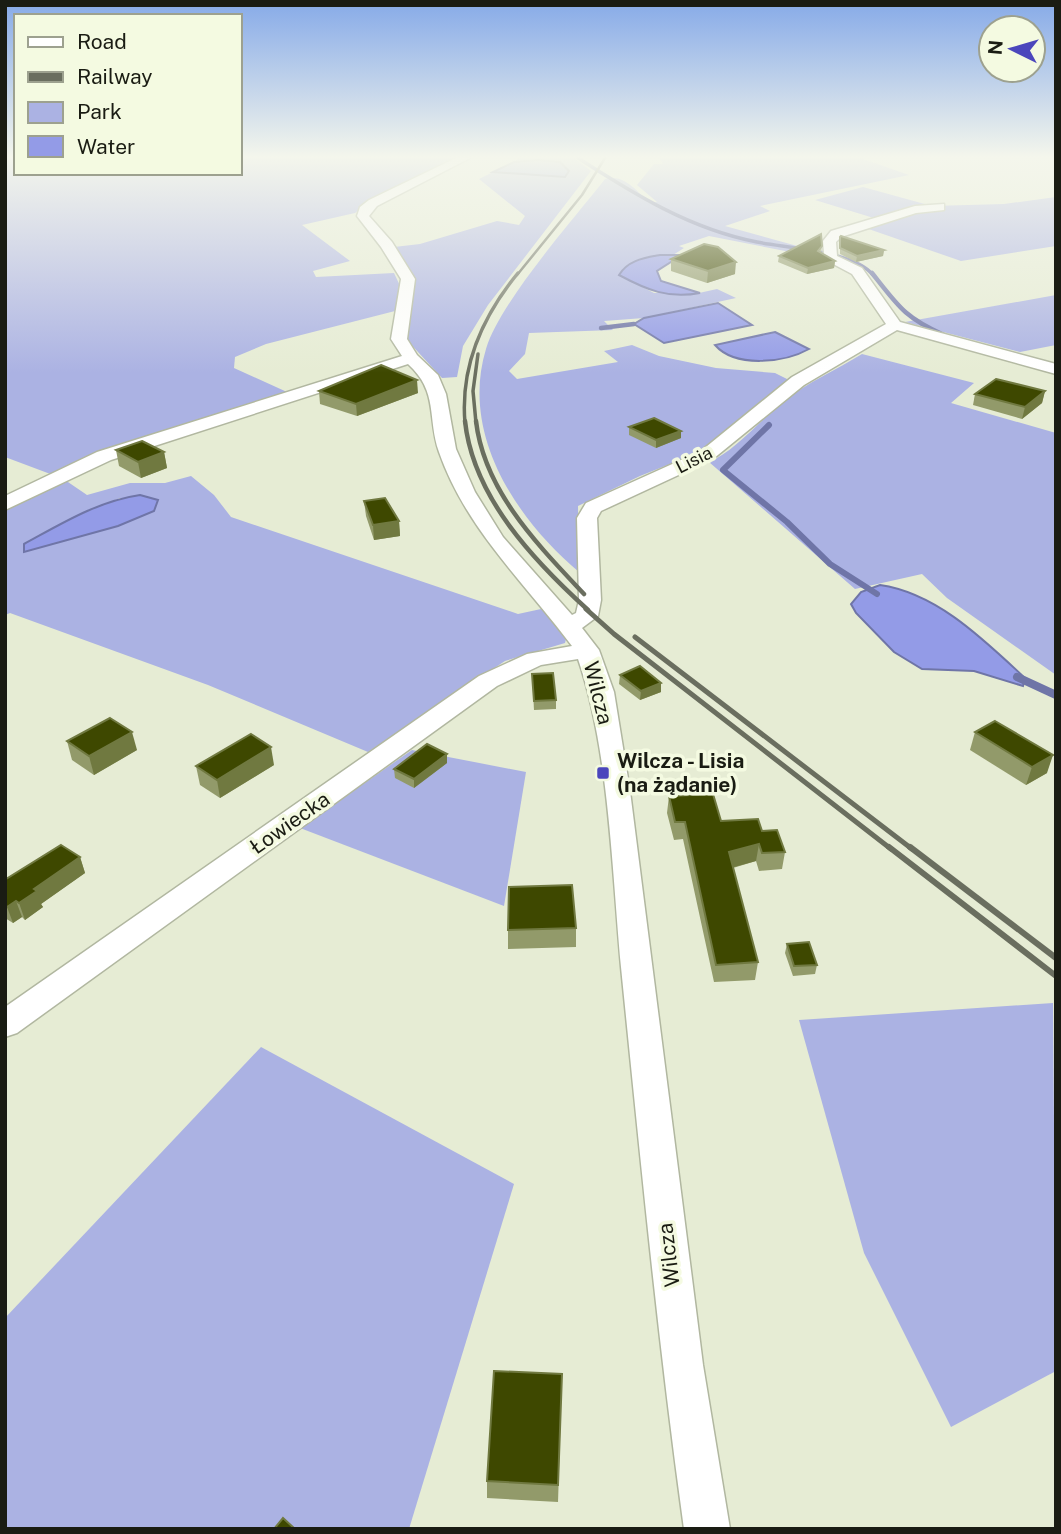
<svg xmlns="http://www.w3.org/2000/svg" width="1061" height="1534" font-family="'Public Sans',sans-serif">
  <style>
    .green { fill: #abb2e3; fill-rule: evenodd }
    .water { fill: #939be7; stroke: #6f75a7; stroke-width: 2 }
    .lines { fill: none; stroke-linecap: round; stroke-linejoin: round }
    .stream-far3 { stroke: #6f75a7; stroke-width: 3.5 }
    .stream-far2 { stroke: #6f75a7; stroke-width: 4.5 }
    .stream-far1 { stroke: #6f75a7; stroke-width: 6 }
    .stream { stroke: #6f75a7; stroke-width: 8 }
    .street-casing { stroke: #b1b7a0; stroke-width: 3 }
    .street { fill: #fff; fill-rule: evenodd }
    .rail-far4 { stroke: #6a6e5f; stroke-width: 2.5 }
    .rail-far3 { stroke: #6a6e5f; stroke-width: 3.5 }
    .rail-far2 { stroke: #6a6e5f; stroke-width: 4.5 }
    .rail-far1 { stroke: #6a6e5f; stroke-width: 5 }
    .rail { stroke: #6a6e5f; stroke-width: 6 }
    .wall { fill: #929a6a }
    .shaded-wall { fill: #707940 }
    .building { fill: #3e4800; stroke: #707940; stroke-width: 2 }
    .poi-dot { fill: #4b46bc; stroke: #f4fae1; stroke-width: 2.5 }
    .labels { text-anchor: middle; stroke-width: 7; stroke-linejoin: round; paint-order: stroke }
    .far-street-label { font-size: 18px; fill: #1a1c13; stroke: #f4fae1 }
    .street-label { font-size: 21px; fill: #1a1c13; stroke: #f4fae1 }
    .poi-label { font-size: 21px; font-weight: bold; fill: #1a1c13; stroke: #f4fae1; text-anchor: start }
  </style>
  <rect width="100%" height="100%" fill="#e6ecd4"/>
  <g class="green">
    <polygon points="5,158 16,158 16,173 240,173 240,158 456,158 369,202 355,213 302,225 350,261 313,271 316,277 394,273 402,290 395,311 266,344 235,357 234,368 287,392 102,453 53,475 5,457"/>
    <path d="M519 158H574L591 171 488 305 463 346 457 377 442 378 406 339C405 293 432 293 394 247L420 244 497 221 519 225 525 216 479 179 493 172 565 177 538 160 514 162Z"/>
    <path d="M659 158H860L909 175 760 206 770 211 725 226 826 254 811 256 709 236 679 246 684 248 673 255H660L619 275 654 293H699L717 289 736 298 644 318 604 321 613 330 529 333 525 354 509 371 517 379 618 362 604 351 632 345 659 356 716 368 775 373 789 380 731 430 695 454 640 476 578 506 579 572C516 519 460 434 486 349 500 302 573 220 605 179 624 174 636 190 649 203L657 202 637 185 654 164H663Z"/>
    <polygon points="863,187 932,206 1004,204 1056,197 1056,246 961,261 857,225 877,219 815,200"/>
    <polygon points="1056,295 1056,345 1020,352 905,322"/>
    <path d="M862 354 974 383 951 403 1056 433V675L947 598 922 574 855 589 709 462C734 452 761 419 784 401 808 382 836 370 862 354Z"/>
    <path d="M191 476 214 495 231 517 518 614 541 609 567 635 565 643 505 661 368 752 208 685 10 613 5 615V508L65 480 87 495 130 483H165ZM120 498 154 511 118 526 24 552V544L80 514Z"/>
    <polygon points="412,750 526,772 504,906 300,828"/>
    <polygon points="1053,1003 1056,1371 951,1427 864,1253 799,1020"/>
    <polygon points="261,1047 514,1184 409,1529 5,1529 5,1318"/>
  </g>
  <g class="water">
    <polygon points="538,160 560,162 569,171 565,177 493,172 514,162"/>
    <path d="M660 255H684L686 260 671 262 657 271 661 281 700 293C668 299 647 290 619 275 628 260 644 258 660 255Z"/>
    <polygon points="718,303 752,325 664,343 634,324 644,318"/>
    <path d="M775 332 809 349C784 363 735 368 715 345Z"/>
    <path d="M140 495 158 500 154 511 118 526 24 552V544C61 524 98 501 140 495Z"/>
    <path d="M880 585C937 593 984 640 1025 678L1023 686 974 671 922 669 894 652 856 613 851 604 861 592Z"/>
  </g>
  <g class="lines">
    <path class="stream-far3" d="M578 158C634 194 690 229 757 242 787 248 854 251 873 275"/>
    <g class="stream-far2">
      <path d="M872 273C898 306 905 318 944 335"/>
      <polyline points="601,328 634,324"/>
    </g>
    <polyline class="stream-far1" points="769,425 723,470 787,522 830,564 877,594"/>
    <polyline class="stream" points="1017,677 1056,695"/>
    <defs>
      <path id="street" d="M456 158H470L377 206 369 216 392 242 415 279 407 339 417 355 438 375 446 394 456 449 475 492 503 537 572 615 576 613 579 600 577 518 586 503 701 451 792 377 886 324 852 274 820 257 824 253 823 241 831 231 915 206 944 204V210L916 213 841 237 836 242 837 256 862 268 900 322 1056 364V374L897 330 804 385 713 459 601 511 597 518 601 600 598 616 582 628 599 650 614 692 630 791 703 1365 730 1529H684C658 1342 640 1154 621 967 612 871 609 748 578 659L541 665 497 686 17 1033 5 1037V1007L479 676 527 654 572 646C524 582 466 529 439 452 427 418 439 392 408 364L111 460 5 510V496L97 452 402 356 391 339 401 279 381 247 357 216 360 207 369 200Z"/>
    </defs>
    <use href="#street" class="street-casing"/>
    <use href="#street" class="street"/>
    <polyline class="rail-far4" points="517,275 582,195 605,158"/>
    <g class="rail-far3">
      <path d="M465 423C460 366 482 317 518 273"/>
      <polyline points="476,423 473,391 478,354"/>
    </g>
    <g class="rail-far2">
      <path d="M465 421C473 497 534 561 588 610"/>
      <path d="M476 421C484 491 538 545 584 594"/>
    </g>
    <g class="rail-far1">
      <polyline points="586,609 614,634 891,849"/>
      <polyline points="635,637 912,849"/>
    </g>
    <g class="rail">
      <polyline points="889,847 1056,976"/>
      <polyline points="910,847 1056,958"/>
    </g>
  </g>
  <g class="wall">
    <polygon points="840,237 884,250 883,256 856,262 840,254"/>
    <polygon points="822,246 821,253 835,261 834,268 807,274 778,262 779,256"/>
    <polygon points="671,259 735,274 707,283 671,271"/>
    <polygon points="319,391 418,393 357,416 320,404"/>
    <polygon points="1045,391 1042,403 1022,419 973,405 975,394"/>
    <polygon points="629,427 681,431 681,438 656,448 629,435"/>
    <polygon points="116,450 164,452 167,468 141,478 119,466"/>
    <polygon points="364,501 399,521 400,536 374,540 366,516"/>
    <polygon points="532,674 556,700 556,709 534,710"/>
    <polygon points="620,675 661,683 661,692 640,700 619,684"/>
    <polygon points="975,732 1047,773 1026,785 970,750"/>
    <polygon points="67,741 137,750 94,775 72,760"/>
    <polygon points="447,763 414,788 395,778 394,769"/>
    <polygon points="274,765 220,798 200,785 196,766"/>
    <polygon points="669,796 721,821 762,831 785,852 782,869 759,871 756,861 733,868 758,962 755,980 714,982 683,839 674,840 667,813"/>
    <polygon points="80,857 85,873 41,904 43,907 25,920 22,917 13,923 5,918 5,879 6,879"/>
    <polygon points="576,928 576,947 508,949 508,930"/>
    <polygon points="787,944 817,965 815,974 793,976 785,953"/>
    <polygon points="562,1374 558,1502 487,1498 487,1481"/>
  </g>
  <g class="shaded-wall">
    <polygon points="884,250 883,256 856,262 857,256"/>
    <polygon points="835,261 834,268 807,274 808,268"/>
    <polygon points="736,262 735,274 707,283 708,271"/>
    <polygon points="417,380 418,393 357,416 356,404"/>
    <polygon points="1045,391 1042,403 1022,419 1025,407"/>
    <polygon points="681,431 681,438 656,448 656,440"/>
    <polygon points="164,452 167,468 141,478 138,462"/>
    <polygon points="399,521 400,536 374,540 373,525"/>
    <polygon points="661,683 661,692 640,700 641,691"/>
    <polygon points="132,732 137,750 94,775 89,756"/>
    <polygon points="271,747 274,765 220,798 217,780"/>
    <polygon points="447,754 447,763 414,788 414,779"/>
    <polygon points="1053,755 1047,773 1026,785 1032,767"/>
    <polygon points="759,844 756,861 727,869 729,852"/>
    <polygon points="80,857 85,873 41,904 43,907 25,920 19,903 34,889"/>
    <polygon points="16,901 22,917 13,923 7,907"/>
  </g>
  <g class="building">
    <polygon points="821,234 822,246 818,251 835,261 808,268 779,256"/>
    <polygon points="841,236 884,250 857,256 840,248 840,237"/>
    <polygon points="704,244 718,247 736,262 708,271 671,259"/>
    <polygon points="381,365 417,380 356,404 319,391"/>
    <polygon points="996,379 1045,391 1025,407 975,394"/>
    <polygon points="654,418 681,431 656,440 629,427"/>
    <polygon points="142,441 164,452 138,462 116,450"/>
    <polygon points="385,498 399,521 373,525 364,501"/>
    <polygon points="640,666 661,683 641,691 620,675"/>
    <polygon points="553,673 556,700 534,701 532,674"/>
    <polygon points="110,718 132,732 89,756 67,741"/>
    <polygon points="995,721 1053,755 1032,767 975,732"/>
    <polygon points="251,734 271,747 217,780 196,766"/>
    <polygon points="427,744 447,754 414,779 394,769"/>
    <polygon points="713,794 721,821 758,819 762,831 777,830 785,852 762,853 759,844 729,852 758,962 716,965 685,822 675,822 669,796"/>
    <polygon points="61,845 80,857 34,889 37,891 19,903 16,901 7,907 5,906 5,879 6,879"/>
    <polygon points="572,885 576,928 508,930 509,887"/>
    <polygon points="809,942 817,965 794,966 787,944"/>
    <polygon points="494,1371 562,1374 558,1485 487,1481"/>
    <polygon points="283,1518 295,1529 274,1529"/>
  </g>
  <linearGradient id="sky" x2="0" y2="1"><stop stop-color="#86aae8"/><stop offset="0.42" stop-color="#f4f6ec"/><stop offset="1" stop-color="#f4f6ec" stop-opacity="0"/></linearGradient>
  <rect width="1061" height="373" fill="url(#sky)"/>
  <rect class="poi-dot" x="596" y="766" width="14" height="14" rx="3.5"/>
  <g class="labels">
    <g class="far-street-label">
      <text transform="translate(694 460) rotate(-27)" y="6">Lisia</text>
    </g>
    <g class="street-label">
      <text transform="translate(598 693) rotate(76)" y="7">Wilcza</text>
      <text transform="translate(290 823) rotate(-35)" y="7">Łowiecka</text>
      <text transform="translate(669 1255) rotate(-97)" y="7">Wilcza</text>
    </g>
    <g class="poi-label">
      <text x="617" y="768">Wilcza - Lisia<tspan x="617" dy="24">(na żądanie)</tspan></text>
    </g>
  </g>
  <rect width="1061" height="1534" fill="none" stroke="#1a1c13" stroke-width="14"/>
  <rect x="14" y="14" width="228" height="161" fill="#f4fae1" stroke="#9da18f" stroke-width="2"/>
  <rect x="28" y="37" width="35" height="10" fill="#ffffff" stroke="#9da18f" stroke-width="2"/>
  <text x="77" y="49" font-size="21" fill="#1a1c13">Road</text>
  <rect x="28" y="72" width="35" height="10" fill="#6a6e5f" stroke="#9da18f" stroke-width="2"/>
  <text x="77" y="84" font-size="21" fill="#1a1c13">Railway</text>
  <rect x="28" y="102" width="35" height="21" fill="#abb2e3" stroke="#9da18f" stroke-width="2"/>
  <text x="77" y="119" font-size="21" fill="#1a1c13">Park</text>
  <rect x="28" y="136" width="35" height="21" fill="#939be7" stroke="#9da18f" stroke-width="2"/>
  <text x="77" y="154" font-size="21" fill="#1a1c13">Water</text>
  <g transform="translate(1012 49) rotate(275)"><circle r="33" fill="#f4fae1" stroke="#9da18f" stroke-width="2"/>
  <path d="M0-5L12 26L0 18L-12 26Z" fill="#4b46bc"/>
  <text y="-10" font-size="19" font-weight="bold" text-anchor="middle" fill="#1a1c13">N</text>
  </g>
</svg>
